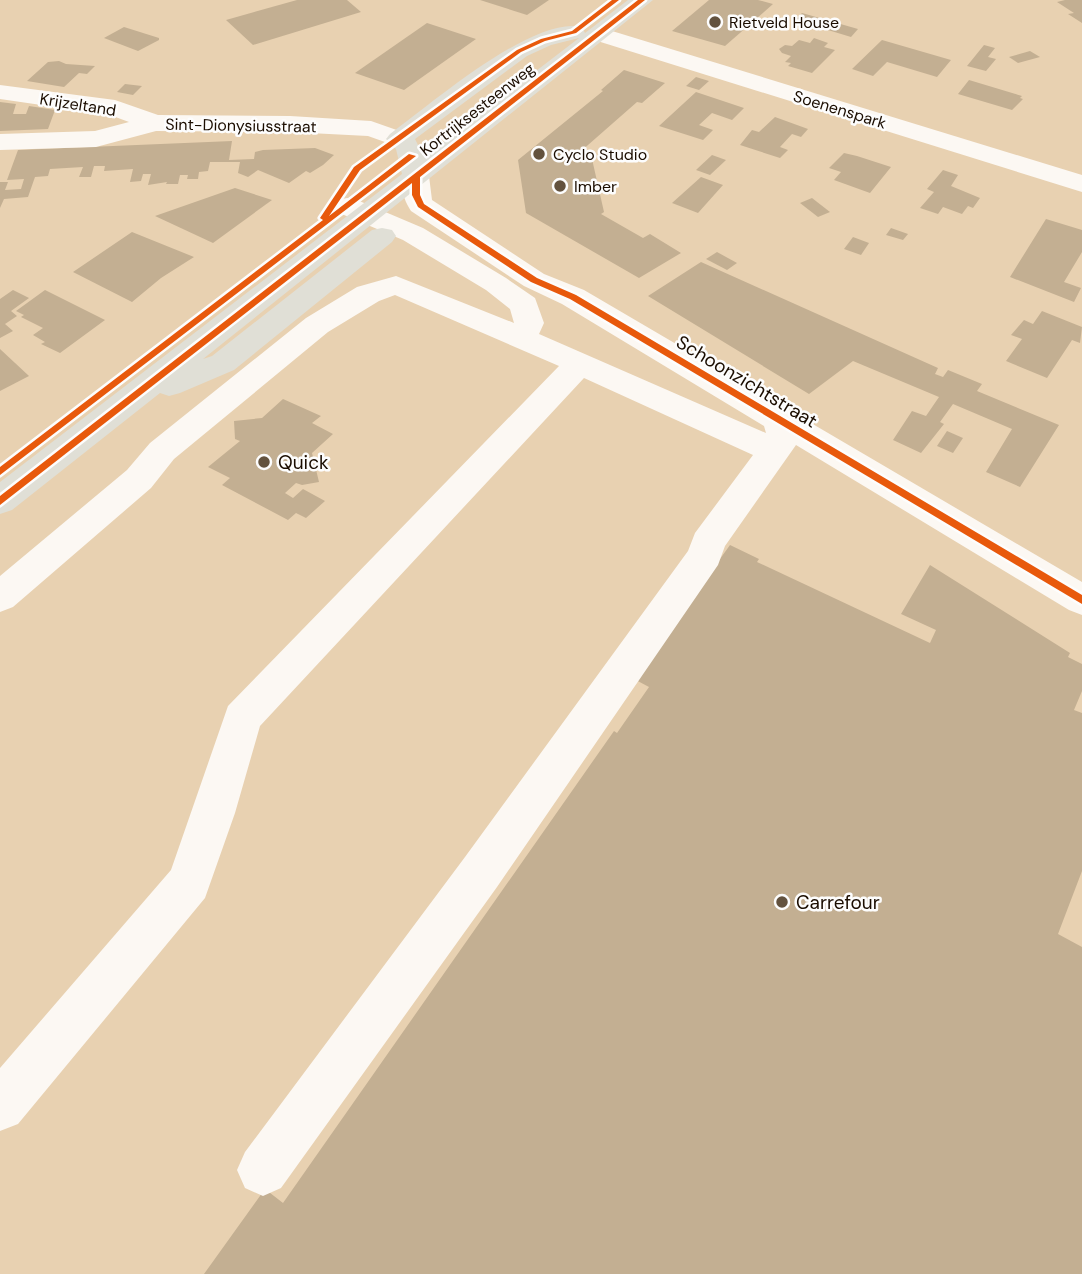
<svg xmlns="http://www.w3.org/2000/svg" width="1082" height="1274" font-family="'DM Sans',sans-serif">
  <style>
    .building { fill: #c3af92 }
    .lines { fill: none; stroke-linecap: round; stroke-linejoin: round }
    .minor { fill: #fcf8f3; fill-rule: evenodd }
    .major { fill: #e0dfd6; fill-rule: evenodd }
    .cycleway-casing { stroke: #fdfdfd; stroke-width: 5 }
    .cycleway { fill: #e8590c; fill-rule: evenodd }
    .poi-dot { fill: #63523e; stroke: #fdfdfd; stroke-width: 2.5 }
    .labels { text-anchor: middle; stroke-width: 5; stroke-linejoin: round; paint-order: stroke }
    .far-poi-label { font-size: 16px; fill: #1b0d00; stroke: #fdfdfd; text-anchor: start }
    .far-street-label { font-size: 16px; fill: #1b0d00; stroke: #fdfdfd }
    .street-label { font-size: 19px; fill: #1b0d00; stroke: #fdfdfd }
    .poi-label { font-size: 19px; fill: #1b0d00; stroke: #fdfdfd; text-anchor: start }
  </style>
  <rect width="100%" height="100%" fill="#e8d1b1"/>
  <g class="building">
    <polygon points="297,0 347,0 361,12 253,45 226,20"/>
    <polygon points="480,0 549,0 527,15"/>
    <polygon points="709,0 758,0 773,4 725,46 672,31"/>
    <polygon points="1065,0 1082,0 1082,23 1068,14 1074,13 1057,2"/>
    <polygon points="802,13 858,29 851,37 795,20"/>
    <polygon points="427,23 476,39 404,90 355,73"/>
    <polygon points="124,27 159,38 159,40 138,51 104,38"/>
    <polygon points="814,38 828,43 824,47 835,50 812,73 788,66 791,63 785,62 791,56 782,53 779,49 785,45 792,46 799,40 810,43"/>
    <polygon points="882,40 951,60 937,77 887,62 873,76 852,69"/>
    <polygon points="984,45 995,48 988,57 996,59 986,71 967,66"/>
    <polygon points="1030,51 1040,57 1018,63 1009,57"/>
    <polygon points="59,61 66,64 95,66 87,74 79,73 64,87 27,81 48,62"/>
    <polygon points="624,70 665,83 642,103 637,102 580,152 582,156 592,159 604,212 601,214 643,238 650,234 681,253 639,278 526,213 518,160 603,91 601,90"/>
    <polygon points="696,77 709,81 699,90 686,86"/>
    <polygon points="969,80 1022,96 1020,98 1023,99 1012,110 958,94"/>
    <polygon points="125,84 142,86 133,95 117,92"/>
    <polygon points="696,92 744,108 732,120 712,113 699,125 713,130 703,140 659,126"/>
    <polygon points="0,102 16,104 13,114 26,114 29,106 55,110 48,129 0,131"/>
    <polygon points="775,117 808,129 801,137 792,134 780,147 788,150 780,158 740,145 752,130 759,132"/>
    <polygon points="232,141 229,160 254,159 255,152 263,150 315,148 334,155 323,165 310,173 306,171 289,183 258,170 248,177 238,173 240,162 210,162 208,171 199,172 198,179 187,179 188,175 180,175 178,184 166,184 167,182 148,185 151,174 143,174 141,181 130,182 133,169 104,171 105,166 94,166 91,177 79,177 83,167 50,169 48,176 35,177 28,197 4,199 0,208 0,182 8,182 5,190 21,189 24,179 7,180 18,150"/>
    <polygon points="844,153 857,156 891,167 870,193 834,180 841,172 829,168"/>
    <polygon points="712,155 726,160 710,175 696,170"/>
    <polygon points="943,170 958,175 951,186 980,198 973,208 968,206 962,214 943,207 938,214 920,208 934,192 927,189"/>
    <polygon points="701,177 723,185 698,213 672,203"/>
    <polygon points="235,188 272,200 213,243 155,216"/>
    <polygon points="812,198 830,212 818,217 800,203"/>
    <polygon points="1046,219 1082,230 1082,252 1064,282 1081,288 1074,302 1010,277"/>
    <polygon points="891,228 908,234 903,240 886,235"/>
    <polygon points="132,232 194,257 161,278 132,302 73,272"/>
    <polygon points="853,237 869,243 861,255 844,249"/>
    <polygon points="717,252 737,263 727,270 706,259"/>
    <polygon points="701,262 938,368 935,374 943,377 948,370 982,384 977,391 1059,425 1020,487 986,472 1012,429 953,404 940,422 944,424 921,453 893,440 912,411 926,416 939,397 853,361 809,394 648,296"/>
    <polygon points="13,290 29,298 11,311 17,316 5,324 13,331 0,338 0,299"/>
    <polygon points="45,290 105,320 60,353 41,344 45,342 33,335 43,328 21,317 24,315 16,311"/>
    <polygon points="1042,311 1082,327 1080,343 1072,340 1047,378 1006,361 1022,339 1011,335 1024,320 1033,324"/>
    <polygon points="0,349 29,376 0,391"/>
    <polygon points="283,399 321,416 312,423 333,434 312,453 319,482 302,485 296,483 285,493 293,498 303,489 325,501 306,518 296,513 288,520 222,485 230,478 208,467 240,441 235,439 234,421 262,418"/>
    <polygon points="947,431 963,438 953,453 937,446"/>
    <polygon points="730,545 759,559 757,562 930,643 936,630 901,614 930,565 1070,653 1068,657 1082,664 1082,691 1074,710 1082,713 1082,871 1058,934 1082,947 1082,1274 204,1274 265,1189 283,1203 614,731 617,733 649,687 634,679"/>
  </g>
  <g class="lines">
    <g class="minor">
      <polygon points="599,27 1082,175 1082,192 591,39 587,34 591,29"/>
      <polygon points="0,85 115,100 158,115 290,116 371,121 408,134 412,139 408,144 399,147 368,136 290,132 156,131 96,147 0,150 0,134 95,131 129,122 110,115 0,99"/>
      <path d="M416 168 425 170 429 176 432 200 544 274 584 290 1082 582V615L1069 610 796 445 725 546 718 565 497 887 281 1188 263 1196 245 1188 237 1170 245 1152 465 857 688 551 695 533 753 455 584 378 260 726 235 813 205 898 18 1124 0 1131V1068L171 870 228 706 559 366 395 295 379 301 328 332 174 459 151 488 13 607 0 612V576L127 470 150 443 306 318 357 287 396 276 514 323 510 309 486 290 403 240 337 212 333 206 337 200 347 198 357 200 423 228 506 278 535 298 544 323 539 334 766 433 764 426 562 304 524 286 411 211C403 199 398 183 407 170Z"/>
    </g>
    <path class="major" d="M628 0H653L203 359 212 356 372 230 382 228 392 230 396 236 392 242 234 370 180 393 169 396 160 393 12 510 0 514V482L402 174 396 149 386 139 390 134C430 105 533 15 582 27L585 33ZM579 38 424 157 415 139 527 56 551 45Z"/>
    <defs>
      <g id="cycleway">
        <polygon points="612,0 619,0 576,33 545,41 521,52 360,170 329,216 409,154 416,156 0,475 0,467 323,220 320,218 354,167 517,50 541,39 572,31"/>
        <polygon points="638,0 645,0 420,177 420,195 424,204 537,278 576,295 1082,595 1082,604 570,299 531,282 418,207 412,195 412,183 0,505 0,496"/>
      </g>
    </defs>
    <use href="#cycleway" class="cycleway-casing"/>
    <use href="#cycleway" class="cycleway"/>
  </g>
  <g class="poi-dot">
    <circle cx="715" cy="22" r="7"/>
    <circle cx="539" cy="154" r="7"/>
    <circle cx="560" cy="186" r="7"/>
    <circle cx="264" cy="462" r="7"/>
    <circle cx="782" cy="902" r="7"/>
  </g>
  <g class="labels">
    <g class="far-poi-label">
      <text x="729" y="28">Rietveld House</text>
      <text x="553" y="160">Cyclo Studio</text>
      <text x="574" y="192">Imber</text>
    </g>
    <g class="far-street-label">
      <text transform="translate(78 104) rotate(9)" y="6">Krijzeltand</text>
      <text transform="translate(477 109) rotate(-38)" y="6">Kortrijksesteenweg</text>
      <text transform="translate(840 109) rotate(17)" y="6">Soenenspark</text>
      <text transform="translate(241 125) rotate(1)" y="6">Sint-Dionysiusstraat</text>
    </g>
    <g class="street-label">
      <text transform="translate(747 381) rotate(31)" y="7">Schoonzichtstraat</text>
    </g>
    <g class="poi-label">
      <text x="278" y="469">Quick</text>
      <text x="796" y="909">Carrefour</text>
    </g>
  </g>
</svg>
